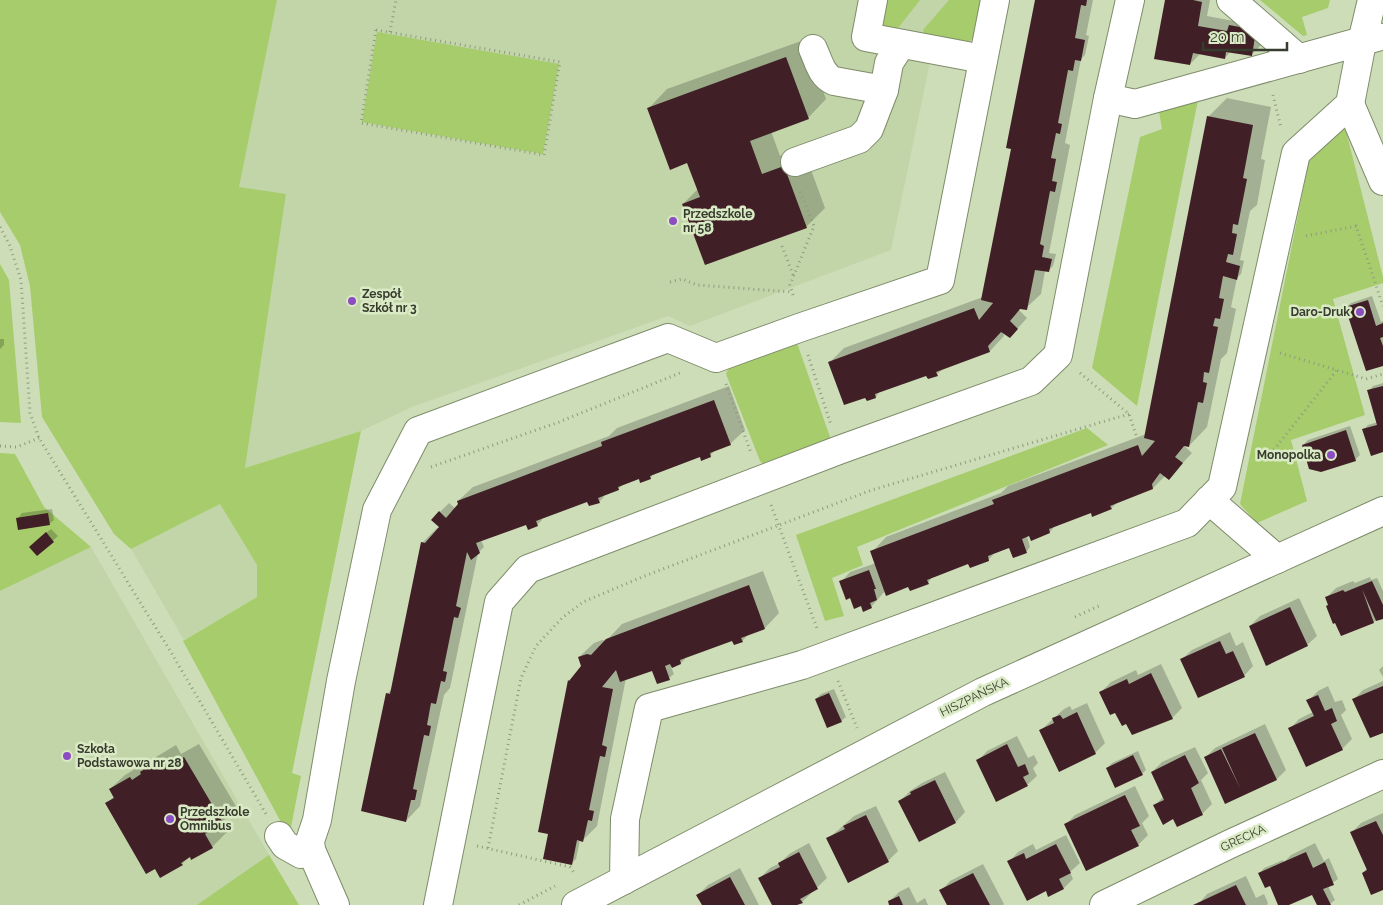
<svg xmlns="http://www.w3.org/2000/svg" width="1383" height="905" font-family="Raleway,sans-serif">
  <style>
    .built { fill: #c2d5a9 }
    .green { fill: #a6cc6b }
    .shadow { fill: #0003 }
    .building { fill: #401f26 }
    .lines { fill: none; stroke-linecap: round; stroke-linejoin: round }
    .minor-casing { stroke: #7e8c6a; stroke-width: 30 }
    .path { stroke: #8f9b7f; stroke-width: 3; stroke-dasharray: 1 4; stroke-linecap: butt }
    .minor { stroke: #fff; stroke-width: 28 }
    .poi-dot { fill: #8c4cc2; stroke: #daeac5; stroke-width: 2 }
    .labels { text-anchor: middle; stroke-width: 5; stroke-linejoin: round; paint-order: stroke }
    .poi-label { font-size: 12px; font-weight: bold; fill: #373d2e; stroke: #daeac5; text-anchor: start }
    .street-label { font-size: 12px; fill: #373d2e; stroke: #daeac5 }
  </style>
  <rect width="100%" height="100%" fill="#cdddb8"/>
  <g class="built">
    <polygon points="277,0 977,0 930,62 891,250 690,326 668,316 412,407 361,431 245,468 286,195 239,187"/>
    <polygon points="220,504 257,565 258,596 184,640 131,549"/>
    <polygon points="91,547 269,855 299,905 0,905 0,591"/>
  </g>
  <g class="green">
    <polygon points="0,0 277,0 239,187 286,194 245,468 361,431 292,773 301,776 289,837 183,641 257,597 257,565 220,504 131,549 114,534 42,417 30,286 20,245 0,212"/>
    <polygon points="884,0 920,0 895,32 877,29"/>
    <polygon points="949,0 983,0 977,35 964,46 926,37 923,30"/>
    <polygon points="1260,0 1330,0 1328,8 1302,17 1307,35 1303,36"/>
    <polygon points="377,32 559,64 543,154 362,122"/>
    <polygon points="1198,100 1137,406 1092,368 1140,137 1162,129 1159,112"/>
    <polygon points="1345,127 1383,277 1383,283 1333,299 1365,415 1291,440 1307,501 1257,523 1240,504 1309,161"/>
    <polygon points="0,264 9,280 21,423 0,422"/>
    <polygon points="796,340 830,437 828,442 765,466 760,461 726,374 730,365"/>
    <polygon points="1087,428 1108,445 857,547 863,565 832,578 844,616 825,621 796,535"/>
    <polygon points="0,453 15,454 44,507 91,547 0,591"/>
    <polygon points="269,855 299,905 197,905"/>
  </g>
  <g class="shadow">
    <polygon points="1037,0 1093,0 1086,35 1089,36 1085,55 1081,59 1065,143 1070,145 1049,253 1056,254 1053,266 1048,271 1045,271 1041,294 1026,308 994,302 992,304 1019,310 1027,318 1010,337 1002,331 1004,336 990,351 942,370 937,374 931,372 880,391 876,397 830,362 844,348 983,297 1013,148"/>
    <polygon points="1166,0 1210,0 1207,16 1234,21 1239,15 1265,21 1261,45 1251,55 1231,51 1225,58 1200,54 1190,64"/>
    <polygon points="804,40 826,99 808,118 771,131 780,156 803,148 825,208 806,227 683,204 698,189 688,162 649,108 667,89"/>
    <polygon points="1227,98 1271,107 1261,159 1265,160 1257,205 1250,211 1240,260 1244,261 1241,274 1237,278 1231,307 1236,309 1227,353 1221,359 1207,427 1189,446 1182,444 1192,453 1178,468 1166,475 1153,488 1115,502 1116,504 1111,508 1091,511 1054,525 1054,527 1050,532 1031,536 1027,536 1030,547 1026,552 1010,546 992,553 993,555 988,560 969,562 932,577 928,583 886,590 871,607 861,604 850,597 841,582 850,572 876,563 872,552 886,537 1001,493 1008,486 1146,434 1208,117"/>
    <polygon points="1372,296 1381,322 1383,321 1383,365 1347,307 1351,303"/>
    <polygon points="0,339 4,339 4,345 0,349"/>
    <polygon points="1383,383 1383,451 1364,429 1368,425 1378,422 1369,391 1373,386"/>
    <polygon points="729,386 745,430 730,444 715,450 710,456 705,454 655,473 650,478 640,478 624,484 618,489 603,495 604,497 599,502 592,499 541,518 542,520 537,525 531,521 481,540 484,547 478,553 450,688 444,695 420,806 406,821 387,694 392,689 422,543 437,528 440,529 440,512 449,503 456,509 460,505 458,501 473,487 609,436 617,428"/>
    <polygon points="1350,426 1360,455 1355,460 1303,445 1308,440"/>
    <polygon points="52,509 54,520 49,524 18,518 22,513"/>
    <polygon points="51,529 58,536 37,555 35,542"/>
    <polygon points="763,571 779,613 765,628 746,634 747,636 742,641 738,638 685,657 685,659 681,663 671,667 674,674 669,678 658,667 626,678 597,826 583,840 580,840 576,859 571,864 549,833 569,681 583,667 579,657 594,643 602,640 606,641 622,624"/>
    <polygon points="1370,577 1371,580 1377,578 1383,591 1383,618 1377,619 1374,622 1342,634 1327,597 1336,588 1353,581 1355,583"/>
    <polygon points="1299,598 1317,636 1307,645 1250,626 1260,616"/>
    <polygon points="1230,632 1236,646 1243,642 1253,666 1244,676 1182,659 1192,650"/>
    <polygon points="1161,664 1182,708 1172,718 1116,712 1101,692 1111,682 1136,670 1138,675"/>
    <polygon points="1383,666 1383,677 1379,670"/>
    <polygon points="1383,681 1383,731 1354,699 1363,690"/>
    <polygon points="1328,686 1335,702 1342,700 1346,710 1341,715 1352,739 1342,749 1290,729 1299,719 1313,712 1308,701 1318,691"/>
    <polygon points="834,689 846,717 841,721 816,699 821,694"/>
    <polygon points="1087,703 1105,743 1095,753 1041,730 1064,709 1070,706 1072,710"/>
    <polygon points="1265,724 1286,770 1277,779 1226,803 1205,758 1215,748"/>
    <polygon points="1017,736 1028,758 1034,755 1038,763 1033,768 1037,776 1027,785 978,761 987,751"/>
    <polygon points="199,744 237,808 221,823 227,832 212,847 190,856 182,864 107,804 114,796 110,789 125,775 145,763 147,766 156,757 176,745 181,754"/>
    <polygon points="1195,747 1208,773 1201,780 1212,804 1202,814 1155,805 1164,796 1152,772 1162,762"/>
    <polygon points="1138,751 1146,770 1142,774 1107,768 1112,763"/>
    <polygon points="945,772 965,812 956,822 900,801 910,791 922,783"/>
    <polygon points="1135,786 1149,816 1142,823 1148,835 1138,845 1065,825 1075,815"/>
    <polygon points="876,806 898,851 888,861 828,839 854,816"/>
    <polygon points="1383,813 1383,888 1363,873 1367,868 1351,833 1361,823"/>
    <polygon points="1066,835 1080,863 1070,872 1073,879 1064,888 1049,895 1046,890 1009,862 1018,852 1033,844 1036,850"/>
    <polygon points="809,843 827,878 802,902 794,905 774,905 760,878 770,868 780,863 789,854"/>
    <polygon points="1315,843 1324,861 1329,858 1338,879 1328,886 1335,900 1329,905 1318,905 1317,891 1286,905 1279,905 1270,884 1260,873 1264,868 1283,860 1284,862 1291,855"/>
    <polygon points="983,864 1004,904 1003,905 948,905 941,891 950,881"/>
    <polygon points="740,868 759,905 703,905 698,895 708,885"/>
    <polygon points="1246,876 1256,898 1264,894 1268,903 1267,905 1198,905 1207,894"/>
    <polygon points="909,887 917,903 925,898 928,905 891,905 889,902 899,892"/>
  </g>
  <g class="building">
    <polygon points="1035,0 1087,0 1086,6 1081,5 1075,38 1085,40 1081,61 1075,60 1073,71 1068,70 1058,123 1062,124 1060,134 1056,133 1051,158 1056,159 1052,181 1057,182 1055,192 1050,191 1040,244 1044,246 1042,257 1052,259 1049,272 1035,270 1027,310 1020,309 1010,321 1018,329 1010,338 1001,332 988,346 990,352 936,372 938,376 928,379 926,376 875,394 876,398 867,401 865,398 844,405 828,362 974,308 979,320 993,303 981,300 1011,149 1006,148"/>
    <polygon points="1165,0 1193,0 1202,2 1198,26 1227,31 1229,25 1256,30 1252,56 1226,52 1225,59 1193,53 1190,65 1154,59"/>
    <polygon points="786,57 809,119 750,141 762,174 784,166 807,228 705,265 682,204 700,197 687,163 670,170 647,108"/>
    <polygon points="1207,116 1253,125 1243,178 1247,179 1238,225 1233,224 1232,233 1237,234 1233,255 1228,254 1226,262 1240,266 1237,280 1223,276 1219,298 1224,299 1220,319 1215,318 1213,326 1218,327 1209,373 1204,372 1203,382 1207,383 1203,403 1198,402 1189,447 1184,446 1175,457 1183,463 1169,480 1160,473 1152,484 1153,489 1110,506 1112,509 1092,517 1091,513 1049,529 1050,533 1031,541 1029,536 1022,539 1027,553 1013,558 1009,548 988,556 989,561 970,568 968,564 927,580 929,584 910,591 908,587 886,596 870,551 994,504 992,500 1138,445 1142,456 1155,441 1144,438"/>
    <polygon points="1368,300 1376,326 1383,323 1383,337 1380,338 1383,346 1383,366 1366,371 1345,307"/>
    <polygon points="1383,386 1383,452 1371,456 1362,429 1377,425 1367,390"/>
    <polygon points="714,400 731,445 710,453 711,457 701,461 700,457 650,476 651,479 640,483 639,479 618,487 619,490 598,498 600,503 589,506 587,502 536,521 538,526 528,530 526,525 476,543 480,553 471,560 467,552 456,606 461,608 458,618 454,617 443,671 447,672 445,682 441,681 436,704 431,703 427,725 431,726 429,736 424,735 413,789 417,790 415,800 411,800 406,822 361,811 386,693 390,694 421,542 425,543 439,527 431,520 439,511 446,518 458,504 457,501 602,446 601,442"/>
    <polygon points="1346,430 1356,461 1321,472 1309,469 1302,445"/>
    <polygon points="48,513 50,525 18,530 16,518"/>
    <polygon points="46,532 54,542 37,556 29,547"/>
    <polygon points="869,570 876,589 874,589 877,600 870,603 872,608 863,612 861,606 854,609 850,598 846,600 839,581"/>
    <polygon points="1372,581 1383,605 1383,619 1376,621 1362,589 1374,623 1341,636 1335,623 1333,624 1326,606 1328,605 1325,597 1343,590 1345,592"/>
    <polygon points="749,585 765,629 741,638 743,642 734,645 732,641 680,660 681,664 672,668 670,664 665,666 670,680 657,684 652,671 620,682 616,670 602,687 613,689 602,745 607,747 605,757 600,756 589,810 594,811 592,821 588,820 583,842 577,840 572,865 543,859 548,834 538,832 568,680 569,681 581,666 578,657 587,654 591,655 606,639"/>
    <polygon points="1290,607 1308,646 1266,666 1249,626"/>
    <polygon points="1220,641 1226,654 1233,651 1245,677 1198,698 1180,659"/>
    <polygon points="1151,673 1173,719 1132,735 1126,724 1122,726 1115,713 1110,715 1099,692 1127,679 1129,684"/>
    <polygon points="1383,686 1383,733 1370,738 1352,699"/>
    <polygon points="829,693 842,722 827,728 815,699"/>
    <polygon points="1318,695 1325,711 1332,708 1337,721 1331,724 1343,750 1306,767 1288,728 1314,716 1306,700"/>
    <polygon points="1077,712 1096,754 1059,772 1039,730 1054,723 1052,718 1060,715 1063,719"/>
    <polygon points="1255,733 1277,780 1225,804 1204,757 1221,749 1241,790 1222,748"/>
    <polygon points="1007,744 1018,767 1025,764 1029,774 1023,777 1028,786 996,802 976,760"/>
    <polygon points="1133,755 1143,775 1115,788 1106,768"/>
    <polygon points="1185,755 1199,783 1191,788 1203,815 1177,827 1173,819 1163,825 1153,805 1164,800 1151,772"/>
    <polygon points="184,757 223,823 205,834 213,848 191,860 190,857 181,863 183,865 160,878 155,869 146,874 105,803 114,798 109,789 130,777 132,780 141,774 140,772 161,759 167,768"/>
    <polygon points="935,780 956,823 919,842 898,801 911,794 910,792"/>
    <polygon points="1125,795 1140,826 1131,830 1139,846 1086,871 1064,824"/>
    <polygon points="866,815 889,862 848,883 826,838 845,829 843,826"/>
    <polygon points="1376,821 1383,835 1383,890 1371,895 1362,873 1367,870 1350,832"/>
    <polygon points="1056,844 1071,873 1059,879 1064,889 1048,897 1046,891 1027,901 1007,861 1024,853 1026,859"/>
    <polygon points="799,852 818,889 800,899 803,903 797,905 772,905 758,878 780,867 778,863"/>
    <polygon points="1306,852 1313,868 1325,862 1334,885 1323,889 1331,905 1317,905 1312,895 1289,905 1278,905 1270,886 1265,888 1258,873"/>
    <polygon points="973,873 990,905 947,905 939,890"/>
    <polygon points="730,877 745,905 702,905 696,895"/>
    <polygon points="1236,885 1246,905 1193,905"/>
    <polygon points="899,896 903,905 889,905 888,901"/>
  </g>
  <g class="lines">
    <defs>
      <g id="minor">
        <polyline points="873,0 866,37 983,59"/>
        <polyline points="1231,0 1299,59"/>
        <path d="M813 49C819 62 821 75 834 81L884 90 889 63 901 44"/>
        <polyline points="1108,98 1135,104 1377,37"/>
        <polyline points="1350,104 1383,181"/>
        <polyline points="795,162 859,139 869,129 884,90"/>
        <polyline points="1209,500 1277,559"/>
        <polyline points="279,836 285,845 301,854 311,850"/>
        <polyline points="624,880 625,819 649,708 802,665 1187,523 1222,487 1296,153 1350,104 1362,42 1372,0"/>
        <polyline points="335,905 311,850 310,841 317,820 341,681 377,510 418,431 668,338 716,358 799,328 940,280 995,0"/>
        <polyline points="438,905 499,602 528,569 839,450 1031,381 1058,355 1108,98 1130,0"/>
        <polyline points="576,905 983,692 1383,511"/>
        <polyline points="1104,905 1230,844 1383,774"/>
      </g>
    </defs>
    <use href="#minor" class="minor-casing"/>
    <g class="path">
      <polygon points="376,30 560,62 544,155 361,123"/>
      <polyline points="390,32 396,0"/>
      <polyline points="1273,95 1281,128"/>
      <polyline points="0,227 10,246 21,280 30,413 39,438 172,654 266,814"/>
      <polyline points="1306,236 1356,226 1383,306"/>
      <polyline points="782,246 793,275"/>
      <polyline points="670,282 682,279 697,285 792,292"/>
      <polyline points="793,295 790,285 814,226 799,189"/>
      <polyline points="1280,353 1366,379 1383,374"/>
      <polyline points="808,355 831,425"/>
      <polyline points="1080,373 1129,414 1136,435"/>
      <polyline points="726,384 751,453"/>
      <polyline points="0,446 17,447 39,438"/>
      <polyline points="1257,454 1269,456 1337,370"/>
      <polyline points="431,467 559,422 680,373"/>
      <polyline points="771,505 818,631"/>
      <polyline points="1075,617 1101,605"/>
      <polyline points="838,681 857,728"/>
      <polyline points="477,846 570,867 575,874"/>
      <polyline points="488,848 521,678 536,646 562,618 583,602 647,575 872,490 1129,414"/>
      <polyline points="519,905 555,886"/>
    </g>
    <use href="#minor" class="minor"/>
  </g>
  <g class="poi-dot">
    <circle cx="673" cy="221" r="5"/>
    <circle cx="352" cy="301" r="5"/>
    <circle cx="1360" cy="312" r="5"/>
    <circle cx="1331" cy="455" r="5"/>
    <circle cx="67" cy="756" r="5"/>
    <circle cx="170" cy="819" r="5"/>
  </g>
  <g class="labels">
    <g class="poi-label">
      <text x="683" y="218">Przedszkole<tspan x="683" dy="14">nr 58</tspan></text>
      <text x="362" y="298">Zespół<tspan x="362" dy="14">Szkół nr 3</tspan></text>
      <text x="1350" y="316" text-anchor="end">Daro-Druk</text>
      <text x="1321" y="459" text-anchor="end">Monopolka</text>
      <text x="77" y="753">Szkoła<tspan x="77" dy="14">Podstawowa nr 28</tspan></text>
      <text x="180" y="816">Przedszkole<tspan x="180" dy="14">Omnibus</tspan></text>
    </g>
    <g class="street-label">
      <text transform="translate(974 697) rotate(-26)" y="4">HISZPAŃSKA</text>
      <text transform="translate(1243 838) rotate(-25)" y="4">GRECKA</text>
    </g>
  </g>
  <path d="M1203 42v8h84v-8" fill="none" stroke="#373d2e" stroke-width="2.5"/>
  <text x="1210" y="42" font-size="15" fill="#373d2e" stroke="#daeac5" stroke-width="4" paint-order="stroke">20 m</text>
</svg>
